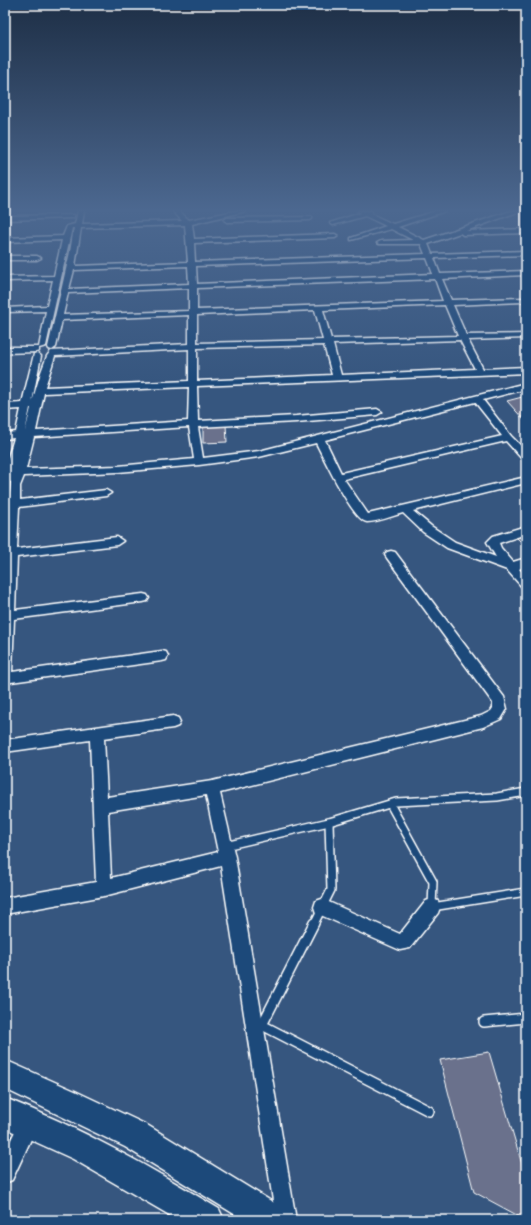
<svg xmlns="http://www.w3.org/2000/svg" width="531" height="1225" font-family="Caveat,sans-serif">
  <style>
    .building { fill: #6a718c; stroke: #fff }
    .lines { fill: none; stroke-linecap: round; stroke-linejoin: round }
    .service-far1-casing { stroke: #fff; stroke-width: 10 }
    .service-casing { stroke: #fff; stroke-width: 12 }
    .minor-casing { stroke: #fff; stroke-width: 3 }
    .trunk-casing { stroke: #fff; stroke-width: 3 }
    .service-far1 { stroke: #1f4a7a; stroke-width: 7 }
    .service { stroke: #1f4a7a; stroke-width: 9 }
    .minor { fill: #1f4a7a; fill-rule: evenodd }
    .trunk { fill: #1f4a7a; fill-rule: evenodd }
  </style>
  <rect width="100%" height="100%" fill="#36567f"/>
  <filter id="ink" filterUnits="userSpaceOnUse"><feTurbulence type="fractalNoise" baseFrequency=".025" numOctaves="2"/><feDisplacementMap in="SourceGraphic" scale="8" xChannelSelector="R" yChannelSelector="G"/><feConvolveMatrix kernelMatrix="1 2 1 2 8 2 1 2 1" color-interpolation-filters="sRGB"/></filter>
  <g filter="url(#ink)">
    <g class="building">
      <polygon points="526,396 526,421 525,421 507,401"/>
      <polygon points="226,425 227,442 203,443 203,426"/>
      <polygon points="526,534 526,547 517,538"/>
      <polygon points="489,1052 526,1178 526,1220 474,1192 440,1060"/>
    </g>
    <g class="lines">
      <defs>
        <g id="service-far1">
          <polyline points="390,804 433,882 432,907 526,892"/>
          <polyline points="225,846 329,822 396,802 497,797 526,792"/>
          <polyline points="314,924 331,890 329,822"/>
        </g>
        <g id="service">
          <polyline points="484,1022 526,1018"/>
          <polyline points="262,1025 429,1111"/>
          <polyline points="260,1029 314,923"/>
        </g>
        <g id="minor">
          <path d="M78 211H84L82 224 182 221 173 211H179L189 220 235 211H246L192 224 194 239 335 234 338 236 335 238 194 243 195 262 425 254 421 244H379L377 243 381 241 413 240 391 229 351 240V238L386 226 365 216 333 225 330 223 360 213 358 211H372L371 214 393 224 436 211H445L398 227 424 240 511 211H520L466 231 526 229V233L463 235 460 233 428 244 432 254 526 251V255L434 258 440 274 526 271V275L442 279 451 300 526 298V301L523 302 453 305 466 335 526 334V338L468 340 483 369 526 367V373L197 386 198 421 296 416 377 409 382 412 377 415 296 422 198 427 203 458 259 451 526 383V389L483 400 511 436 526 451V460L522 459 506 441 344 479 368 514 526 477V483L413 511 431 526 455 542 496 557 487 542 493 536 526 526V534L499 543 501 548 513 562 526 558V566L519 569 526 576V588L522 587 507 570 447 548 423 532 403 513C392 516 378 522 367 522 353 521 323 456 316 443L259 457 199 465 118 472 24 476 20 486V500L106 490 111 493 106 496 19 507 17 549 117 537 123 541 117 545 17 557 15 610 143 594 147 595 149 598 147 601 143 602 14 619 12 672 162 651 166 652 168 656 166 660 162 661 11 682 5 686V553L11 482 8 481C2 470 10 452 14 438L5 439V433L16 432 21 409 5 410V404L22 403 34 354 37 353 41 356 32 402 41 372 47 356 51 351 189 344V315L62 320 56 347 52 350 49 349 48 347 70 252 74 228H72L46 346 39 348V351L36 352 5 353V347H39L46 311 5 312V308L47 306 53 280 5 281V277L54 276 62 240 5 242V238L63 236 67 226 75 224ZM185 225 188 262 75 266 81 228ZM427 258 433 274 197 284 196 266ZM188 266 189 284 69 289 74 270ZM435 279 443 301 197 310V288ZM189 288V311L63 315 68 293ZM445 305 458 336 331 339 323 310ZM315 310 323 340 197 343V315ZM460 340 475 369 341 375 333 344ZM324 345 332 375 197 381V348ZM189 349V381L45 387 55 356ZM189 387 188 421 36 431 44 393ZM475 402 502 436 341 473 325 440ZM30 408H31L25 432ZM189 427 194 459 118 466 26 469 34 437Z"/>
          <polygon points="74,215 74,217 72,218 5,220 5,216"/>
          <polygon points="312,217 312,219 310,220 227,222 224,220 227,218"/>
          <polygon points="5,256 37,256 41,258 37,260 5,260"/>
          <path d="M391 551 395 552 504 697 507 709 501 719 483 727 220 793 235 857 296 1220H276L221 866 104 896 5 914V898L96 882 90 740 5 752V740L173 716 178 718 180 722 178 726 173 728 104 738 107 797 212 781 481 716 491 711 493 708V703L387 558 385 555 387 552ZM206 795 218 852 111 878 108 811Z"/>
          <polygon points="322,899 400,934 426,901 432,899 438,901 440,907 438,913 410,948 400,950 316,913 314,907 316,901"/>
          <polygon points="30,1113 37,1115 39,1122 12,1180 5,1183 5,1152 23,1115"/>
        </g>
        <g id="trunk">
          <polygon points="5,1060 75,1091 147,1125 284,1209 289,1220 244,1220 125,1147 5,1089"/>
          <path d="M5 1098C81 1128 150 1167 219 1209L224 1220H178L73 1159 5 1128Z"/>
        </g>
      </defs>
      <use href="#service-far1" class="service-far1-casing"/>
      <use href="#service" class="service-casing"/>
      <use href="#minor" class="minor-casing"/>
      <use href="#trunk" class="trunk-casing"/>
      <use href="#service-far1" class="service-far1"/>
      <use href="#service" class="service"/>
      <use href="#minor" class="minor"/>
      <use href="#trunk" class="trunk"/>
    </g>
  </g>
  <linearGradient id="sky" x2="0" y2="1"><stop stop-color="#1e2f46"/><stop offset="0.55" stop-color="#4c6890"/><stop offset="1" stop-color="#4c6890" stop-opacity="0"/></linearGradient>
  <rect width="531" height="382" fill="url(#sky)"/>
  <rect width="531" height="1225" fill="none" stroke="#1f4a7a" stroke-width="20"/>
  <rect x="10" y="10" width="511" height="1205" fill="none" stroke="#fff" stroke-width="1.5" filter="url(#ink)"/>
</svg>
